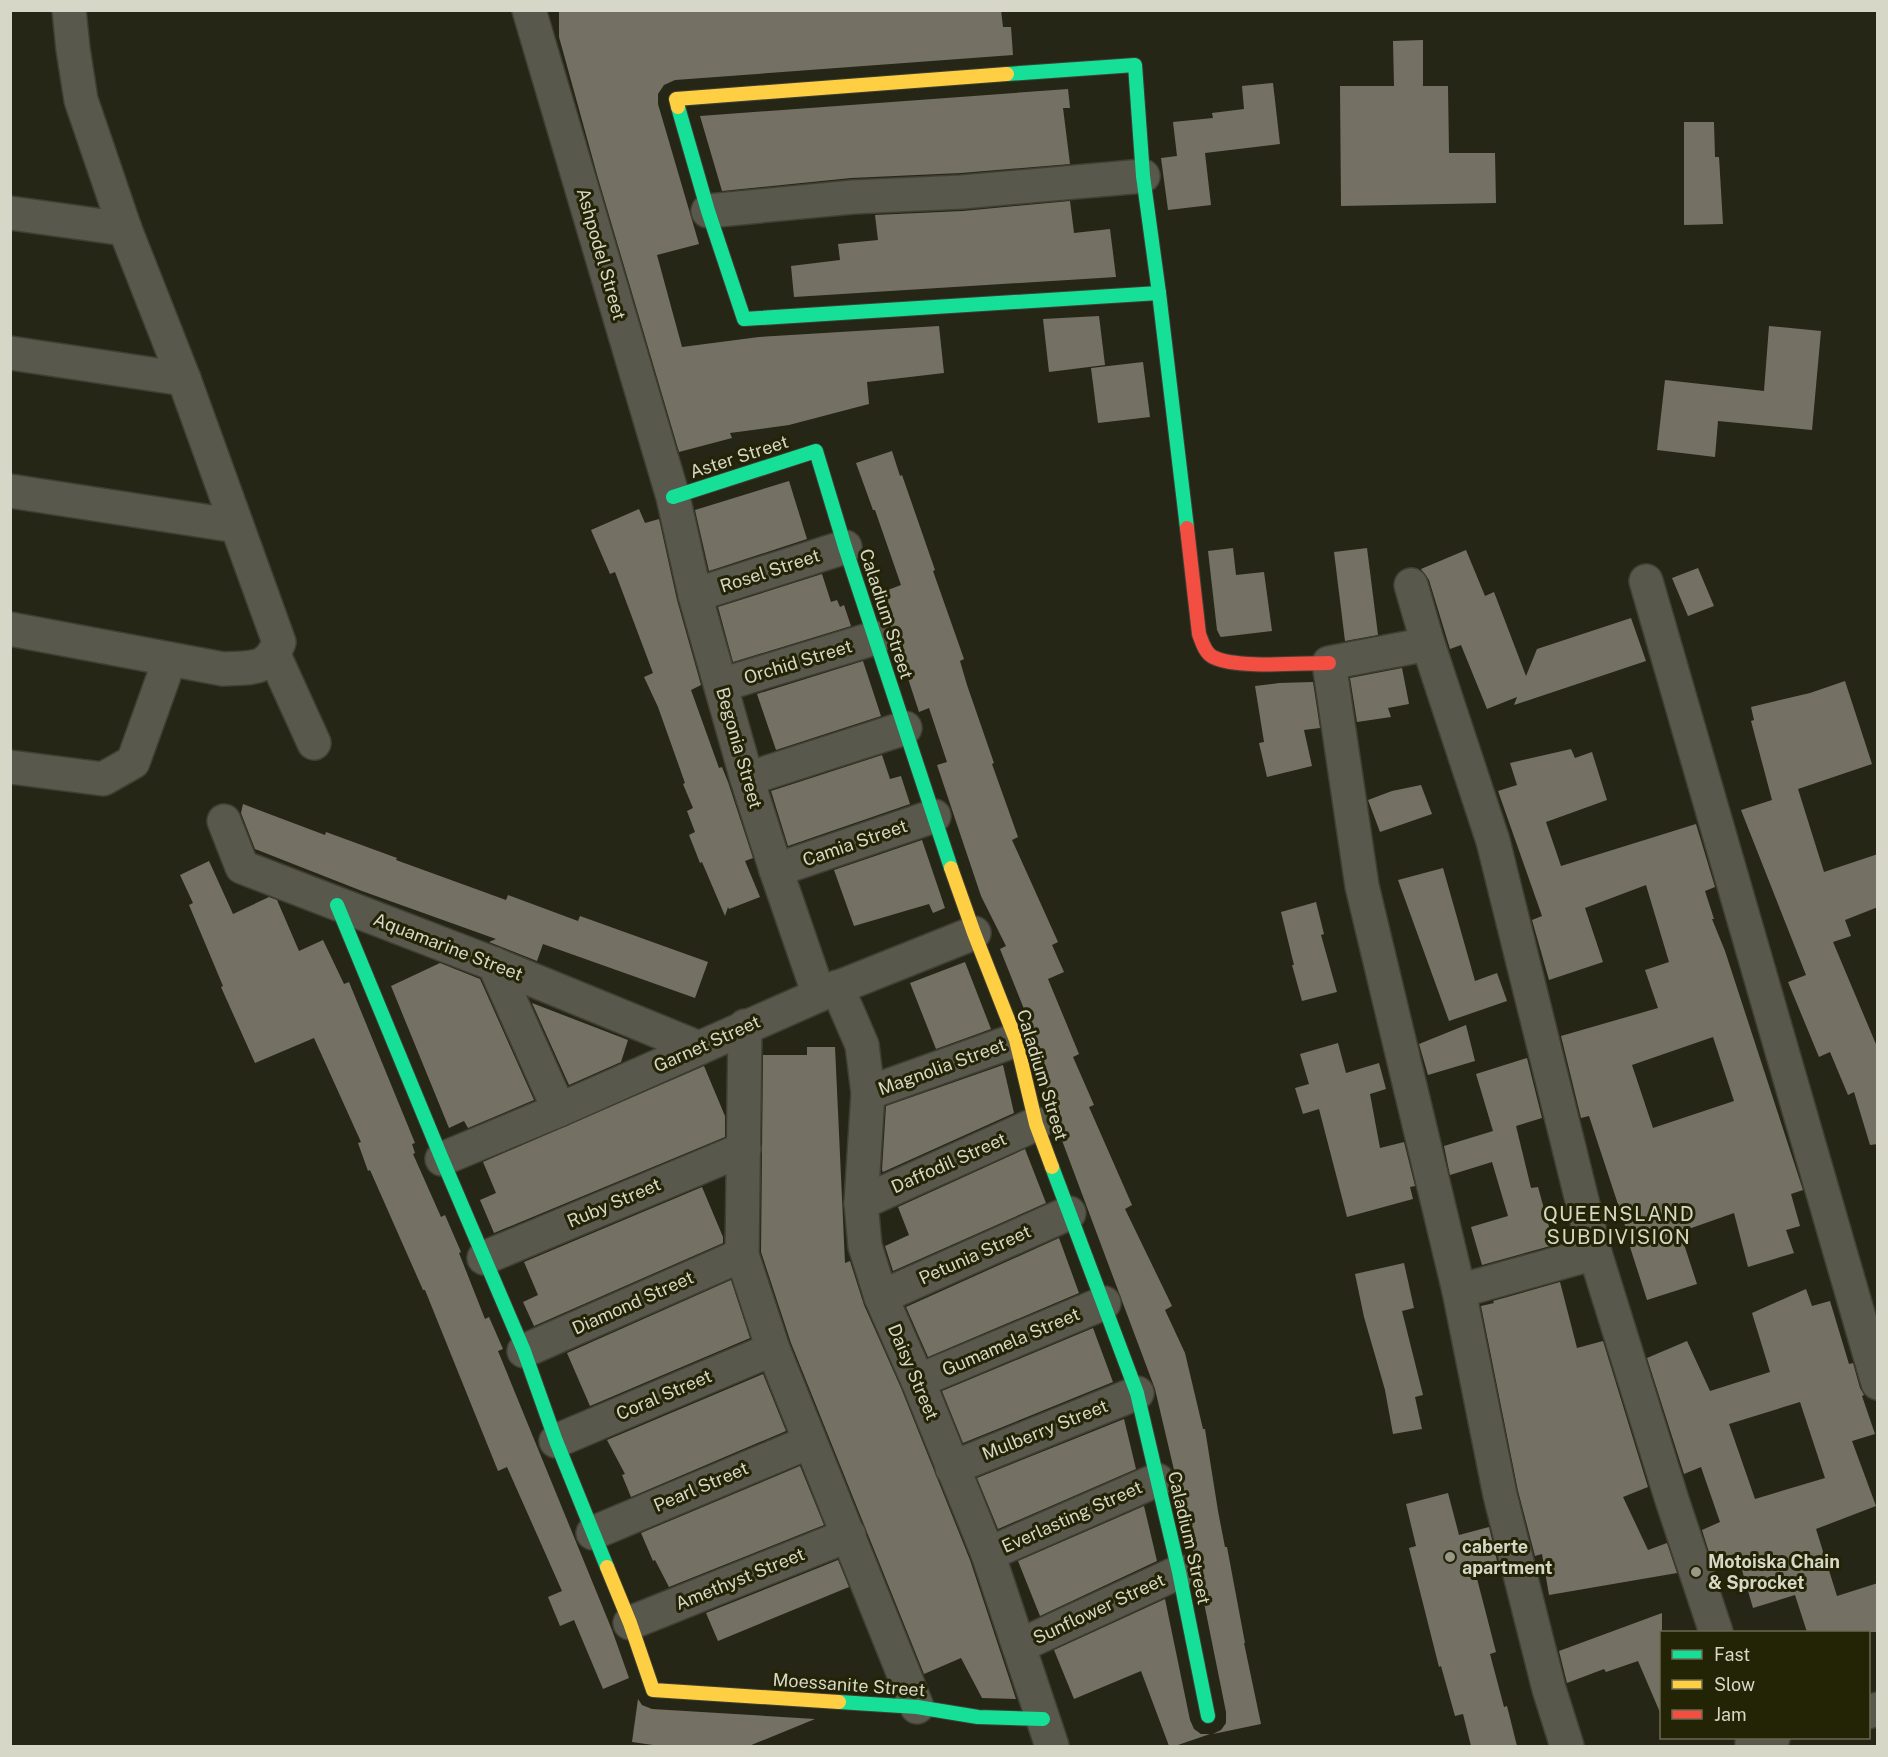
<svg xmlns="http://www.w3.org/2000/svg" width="1888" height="1757" font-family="'Public Sans',sans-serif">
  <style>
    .building { fill: #747164; fill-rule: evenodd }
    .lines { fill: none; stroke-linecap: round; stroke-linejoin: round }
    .street-casing { stroke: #3f3f33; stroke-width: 36 }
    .fast-casing { stroke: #3f3f33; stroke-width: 16 }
    .slow-casing { stroke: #3f3f33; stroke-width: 16 }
    .jam-casing { stroke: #3f3f33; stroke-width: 16 }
    .street { stroke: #58584c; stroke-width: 33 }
    .fast { stroke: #16e098; stroke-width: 14 }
    .slow { stroke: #ffcf43; stroke-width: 14 }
    .jam { stroke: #f24e42; stroke-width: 14 }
    .poi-dot { fill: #989988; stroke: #232305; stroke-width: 2 }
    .labels { text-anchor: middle; stroke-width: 6; stroke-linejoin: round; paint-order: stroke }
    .street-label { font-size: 18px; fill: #d6d7c6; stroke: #232305 }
    .poi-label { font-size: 18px; font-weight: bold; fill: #d6d7c6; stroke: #232305; text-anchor: start }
    .neighbourhood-label { font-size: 20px; letter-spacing: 1.5px; fill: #d6d7c6; stroke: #232305 }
  </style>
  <rect width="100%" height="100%" fill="#262616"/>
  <g class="building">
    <polygon points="559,10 1001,10 1003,27 1011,27 1013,55 675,80 664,85 658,94 658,104 699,244 657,255 682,347 759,337 939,326 944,373 867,382 869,404 789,425 730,433 732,438 679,452 598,178 559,37"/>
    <polygon points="1423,40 1423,86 1448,86 1449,153 1495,153 1496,203 1341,206 1340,86 1394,86 1393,41"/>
    <polygon points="1273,83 1280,144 1205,153 1211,205 1168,210 1161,158 1177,156 1173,122 1213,118 1212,113 1244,109 1242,86"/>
    <polygon points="1068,89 1070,108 1063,108 1070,164 961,173 851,178 722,191 700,116"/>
    <polygon points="1684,122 1714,122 1715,157 1719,157 1723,224 1684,225"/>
    <polygon points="1070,201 1074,233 1110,229 1116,277 794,297 791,266 840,260 838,244 878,240 875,215 963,211"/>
    <polygon points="1099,316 1105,365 1049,372 1043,319"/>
    <polygon points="1769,326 1821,331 1812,430 1718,421 1715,457 1657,450 1665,380 1764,391"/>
    <polygon points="1143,362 1150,417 1098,423 1091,368"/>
    <polygon points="892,451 900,476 902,475 935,570 933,571 964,659 960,661 967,685 994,763 992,764 1018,837 1012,840 1058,942 1052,945 1064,972 1048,979 1079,1054 1073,1057 1094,1105 1089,1107 1132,1205 1125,1209 1172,1306 1165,1310 1185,1353 1203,1429 1205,1429 1218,1511 1225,1547 1227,1547 1245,1643 1244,1643 1261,1724 1213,1734 1221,1730 1226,1723 1226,1712 1197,1568 1155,1389 1054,1119 1034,1034 1000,949 1006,946 981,896 937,765 947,762 929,708 919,712 880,593 901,585 875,510 873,510 856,463"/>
    <polygon points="789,481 807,539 709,571 695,510"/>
    <polygon points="639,509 645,523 659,519 677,600 701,685 691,690 719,768 722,767 728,782 753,858 745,861 760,897 729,909 728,907 725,916 702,862 700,863 689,835 695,832 687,811 693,808 683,784 685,783 658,707 644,677 653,673 615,572 610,574 591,530"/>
    <polygon points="1233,548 1236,575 1264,572 1272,631 1221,637 1220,636 1217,630 1208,551"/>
    <polygon points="1367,548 1378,635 1345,641 1334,552"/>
    <polygon points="1466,550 1485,596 1494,592 1526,676 1537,649 1631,618 1646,661 1514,705 1517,697 1487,709 1461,645 1450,649 1429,580 1421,569"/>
    <polygon points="1698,568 1714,606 1688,616 1672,578"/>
    <polygon points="822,574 831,602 837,600 840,607 844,605 851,626 733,662 718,607"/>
    <polygon points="863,661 881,716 776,750 757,694"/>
    <polygon points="1402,668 1409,704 1388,708 1391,717 1357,722 1350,678"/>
    <polygon points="1845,681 1872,764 1798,789 1824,872 1878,854 1878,907 1845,920 1851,936 1833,942 1878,1049 1878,1144 1870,1145 1854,1092 1848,1095 1830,1052 1819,1057 1788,982 1806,975 1741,810 1772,800 1751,721 1754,720 1751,707 1810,693"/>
    <polygon points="1313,682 1320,728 1304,730 1312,766 1267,777 1259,743 1264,742 1255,686 1279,683"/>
    <path d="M1571 749 1575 758 1592 752 1607 800 1546 822 1561 866 1696 824 1715 887 1705 891 1714 919H1712L1725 951 1803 1190 1791 1194 1800 1226 1786 1230 1794 1253 1748 1267 1734 1213 1680 1232 1697 1284 1647 1300 1630 1247H1632L1589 1116 1581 1118 1561 1036 1658 1008 1645 970 1669 962 1646 885 1585 908 1603 962 1549 980 1532 920 1542 916 1498 791 1517 785 1510 763ZM1713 1037 1734 1101 1653 1128 1632 1065Z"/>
    <polygon points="882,755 890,779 901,776 910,804 788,846 771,791"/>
    <polygon points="1421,785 1432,814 1380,832 1368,800 1392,791"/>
    <polygon points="243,804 325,835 326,832 397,858 396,860 506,900 508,895 578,921 580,916 708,962 695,998 543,944 537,961 489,942 496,939 362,891 255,849 241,813"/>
    <polygon points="922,840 945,908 933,913 929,904 854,926 834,870"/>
    <polygon points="209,861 233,914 269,897 277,900 299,951 323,940 344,984 349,982 415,1143 412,1144 415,1153 413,1154 441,1217 445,1215 461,1252 459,1253 485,1319 489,1317 503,1349 498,1351 612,1630 629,1678 603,1689 574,1620 560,1626 548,1597 562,1591 507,1467 498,1471 425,1290 423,1290 370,1170 368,1171 358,1143 361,1142 314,1038 255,1063 221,987 223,986 189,905 193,903 180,875"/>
    <polygon points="1443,868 1475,981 1497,973 1507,1001 1449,1021 1398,880"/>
    <polygon points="1316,902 1324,934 1321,935 1337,992 1302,1001 1292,965 1294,965 1281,912"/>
    <polygon points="965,962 991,1029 936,1049 910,983"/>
    <polygon points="440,963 480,979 534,1100 468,1128 464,1121 449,1128 391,986"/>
    <polygon points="532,1003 628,1040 621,1062 569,1085"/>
    <polygon points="1466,1025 1475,1061 1428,1075 1419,1044"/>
    <polygon points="1338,1043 1346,1073 1379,1063 1386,1089 1370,1094 1380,1148 1404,1142 1415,1186 1410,1187 1413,1199 1347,1217 1319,1109 1303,1114 1295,1088 1309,1084 1300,1054"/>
    <polygon points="807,1047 835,1047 845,1263 850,1261 864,1305 901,1388 970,1560 1016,1699 982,1698 961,1658 924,1674 791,1343 761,1252 763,1055 807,1055"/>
    <polygon points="1527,1058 1542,1118 1516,1126 1531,1188 1538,1187 1554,1245 1482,1265 1471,1227 1508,1216 1492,1162 1450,1175 1444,1146 1493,1131 1476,1074"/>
    <polygon points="1003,1065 1014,1113 883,1172 882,1170 886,1106"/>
    <polygon points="704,1066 725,1116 725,1137 494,1233 480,1200 496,1193 483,1162"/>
    <polygon points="1025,1149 1046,1203 893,1271 885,1246 909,1235 898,1207"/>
    <polygon points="702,1187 723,1237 723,1243 534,1326 523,1302 538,1295 524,1262"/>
    <polygon points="1059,1238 1079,1293 928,1357 906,1307"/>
    <polygon points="1404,1263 1414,1308 1402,1311 1423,1395 1415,1397 1422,1429 1393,1434 1385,1390 1364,1317 1355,1274"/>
    <polygon points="731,1280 750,1338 590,1406 567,1353"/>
    <polygon points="1560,1282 1577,1348 1603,1341 1648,1487 1623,1497 1648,1550 1667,1543 1677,1573 1549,1595 1542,1554 1535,1556 1518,1491 1481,1306 1494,1303 1493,1301"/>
    <path d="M1806 1289 1812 1306 1830 1301 1849 1364 1853 1363 1860 1388 1864 1395 1862 1396 1875 1434 1852 1441 1876 1506 1816 1529 1837 1596 1878 1583V1632H1807L1795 1595 1753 1608 1737 1553 1712 1562 1702 1530 1720 1522 1701 1467 1684 1474 1647 1358 1687 1341 1710 1391 1770 1372 1752 1313ZM1800 1402 1825 1478 1755 1499 1729 1424Z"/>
    <polygon points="1093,1328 1113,1382 963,1443 942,1391"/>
    <polygon points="763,1374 786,1431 631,1497 622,1475 625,1474 607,1440"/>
    <polygon points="1124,1419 1136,1469 998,1529 977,1478"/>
    <polygon points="800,1466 824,1525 669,1587 655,1560 653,1561 641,1533"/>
    <polygon points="1448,1493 1459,1535 1489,1527 1498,1565 1475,1571 1496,1652 1490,1654 1504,1707 1507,1706 1517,1746 1471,1746 1463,1714 1455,1716 1441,1666 1439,1667 1409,1548 1416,1546 1406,1504"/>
    <polygon points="1144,1506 1157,1561 1040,1616 1018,1561"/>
    <polygon points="838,1560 849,1587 718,1641 706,1613"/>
    <polygon points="1165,1599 1190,1720 1194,1729 1201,1734 1210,1734 1175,1746 1169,1746 1141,1671 1074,1699 1054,1650"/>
    <polygon points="1662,1613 1662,1717 1638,1661 1606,1672 1604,1669 1567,1683 1559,1651"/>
    <polygon points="638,1699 642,1705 652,1709 815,1719 749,1746 660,1746 632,1742"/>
  </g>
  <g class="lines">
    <defs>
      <g id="street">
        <polyline points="529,10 673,497 695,595 747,779 776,870 819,995"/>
        <polyline points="708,211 853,197 962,192 1143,176"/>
        <polyline points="10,213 125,229"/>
        <polyline points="10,353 184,379"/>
        <polyline points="10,491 237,526"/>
        <polyline points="1646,581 1878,1383"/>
        <polyline points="1411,585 1428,644 1493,841 1595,1253 1672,1500 1716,1632"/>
        <polyline points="695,595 845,547"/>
        <path d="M10 629 223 669C251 667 268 672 279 642L184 379 125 229 81 100 73 49 69 10"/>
        <polyline points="1428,644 1329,663 1362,886 1459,1291 1595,1253"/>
        <polyline points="274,655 314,743"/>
        <polyline points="721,685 875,638"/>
        <polyline points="10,767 103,779 133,762 170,659"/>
        <polyline points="747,779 905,728"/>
        <polyline points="224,821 242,867 494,964 699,1048"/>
        <polyline points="776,870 934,816"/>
        <polyline points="494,964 559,1110"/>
        <polyline points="837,987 862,1045 868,1093 861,1203 865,1246 881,1297 918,1381 988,1554 1052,1746"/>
        <polyline points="745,1026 742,1255 773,1349 917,1707"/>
        <polyline points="868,1093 1016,1040"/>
        <polyline points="442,1159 559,1110 819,995 974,933"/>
        <polyline points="861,1203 1036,1124"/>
        <polyline points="484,1258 744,1149"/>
        <polyline points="1459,1291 1500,1495 1549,1689 1567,1746"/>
        <polyline points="881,1297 1069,1213"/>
        <polyline points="524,1351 742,1255"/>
        <polyline points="918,1381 1104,1303"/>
        <polyline points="556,1441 773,1349"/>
        <polyline points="952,1468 1137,1393"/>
        <polyline points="593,1533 809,1442"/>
        <polyline points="988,1554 1157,1480"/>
        <polyline points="630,1623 849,1535"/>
        <polyline points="1019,1646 1179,1572"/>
        <polyline points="1868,1712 1878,1709"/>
        <polyline points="1752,1743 1773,1738"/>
      </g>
      <g id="fast">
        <polyline points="1007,74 1135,65 1143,176 1159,293 1187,528"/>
        <polyline points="678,107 708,211 744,319 1159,293"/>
        <polyline points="673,497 816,451 845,547 951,868"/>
        <polyline points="337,905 442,1159 524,1351 556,1441 607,1567"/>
        <polyline points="1052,1167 1137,1393 1179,1572 1208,1716"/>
        <polyline points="839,1702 917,1707 978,1717 1043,1719"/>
      </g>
      <g id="slow">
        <polyline points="678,107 676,99 1007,74"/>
        <polyline points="951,868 974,933 1016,1040 1036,1124 1052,1167"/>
        <polyline points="607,1567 630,1623 653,1690 839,1702"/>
      </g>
      <path id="jam" d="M1187 528 1199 634C1202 642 1205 653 1213 657 1236 669 1302 663 1329 663"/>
    </defs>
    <use href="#street" class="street-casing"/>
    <use href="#fast" class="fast-casing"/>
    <use href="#slow" class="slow-casing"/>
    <use href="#jam" class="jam-casing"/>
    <use href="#street" class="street"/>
    <use href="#fast" class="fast"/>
    <use href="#slow" class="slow"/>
    <use href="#jam" class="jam"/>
  </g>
  <g class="poi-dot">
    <circle cx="1450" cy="1557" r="6"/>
    <circle cx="1696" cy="1572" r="6"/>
  </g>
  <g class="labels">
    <g class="street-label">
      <text transform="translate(601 254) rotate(74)" y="6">Ashpodel Street</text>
      <text transform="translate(739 457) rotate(-18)" y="6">Aster Street</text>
      <text transform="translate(770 571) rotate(-18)" y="6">Rosel Street</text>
      <text transform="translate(886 614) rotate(72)" y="6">Caladium Street</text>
      <text transform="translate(798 662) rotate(-17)" y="6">Orchid Street</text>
      <text transform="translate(739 748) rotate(74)" y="6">Begonia Street</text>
      <text transform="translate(855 843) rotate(-19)" y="6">Camia Street</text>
      <text transform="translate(448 947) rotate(21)" y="6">Aquamarine Street</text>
      <text transform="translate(707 1044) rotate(-24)" y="6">Garnet Street</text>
      <text transform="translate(942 1067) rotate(-20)" y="6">Magnolia Street</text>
      <text transform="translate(1042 1075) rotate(73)" y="6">Caladium Street</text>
      <text transform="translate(949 1163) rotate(-24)" y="6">Daffodil Street</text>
      <text transform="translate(614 1203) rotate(-23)" y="6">Ruby Street</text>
      <text transform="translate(975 1255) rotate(-24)" y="6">Petunia Street</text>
      <text transform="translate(633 1303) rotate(-24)" y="6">Diamond Street</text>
      <text transform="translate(1011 1342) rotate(-23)" y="6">Gumamela Street</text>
      <text transform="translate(913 1372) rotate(67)" y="6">Daisy Street</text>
      <text transform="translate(664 1395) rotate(-23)" y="6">Coral Street</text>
      <text transform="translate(1045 1430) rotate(-22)" y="6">Mulberry Street</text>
      <text transform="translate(701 1487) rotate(-23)" y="6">Pearl Street</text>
      <text transform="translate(1072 1517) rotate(-24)" y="6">Everlasting Street</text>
      <text transform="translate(1189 1538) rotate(77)" y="6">Caladium Street</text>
      <text transform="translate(740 1579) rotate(-22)" y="6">Amethyst Street</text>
      <text transform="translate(1099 1609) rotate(-25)" y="6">Sunflower Street</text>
      <text transform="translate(849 1685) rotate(4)" y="6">Moessanite Street</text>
    </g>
    <g class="poi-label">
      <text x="1462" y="1553">caberte<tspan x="1462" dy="21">apartment</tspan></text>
      <text x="1708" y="1568">Motoiska Chain<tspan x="1708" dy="21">&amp; Sprocket</tspan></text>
    </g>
    <g class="neighbourhood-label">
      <text x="1619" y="1221">QUEENSLAND<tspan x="1619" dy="23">SUBDIVISION</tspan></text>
    </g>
  </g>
  <rect width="1888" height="1757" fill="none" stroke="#d6d7c6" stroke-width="24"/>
  <rect x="1660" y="1631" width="210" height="108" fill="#232305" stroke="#6b6b52" stroke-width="1.5"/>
  <rect x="1672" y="1650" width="30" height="9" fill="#16e098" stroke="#6b6b52" stroke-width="1.5"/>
  <text x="1714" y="1661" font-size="18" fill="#d6d7c6">Fast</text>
  <rect x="1672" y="1680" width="30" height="9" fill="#ffcf43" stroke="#6b6b52" stroke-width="1.5"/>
  <text x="1714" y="1691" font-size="18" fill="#d6d7c6">Slow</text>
  <rect x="1672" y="1710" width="30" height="9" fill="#f24e42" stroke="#6b6b52" stroke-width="1.5"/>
  <text x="1714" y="1721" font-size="18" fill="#d6d7c6">Jam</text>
</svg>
